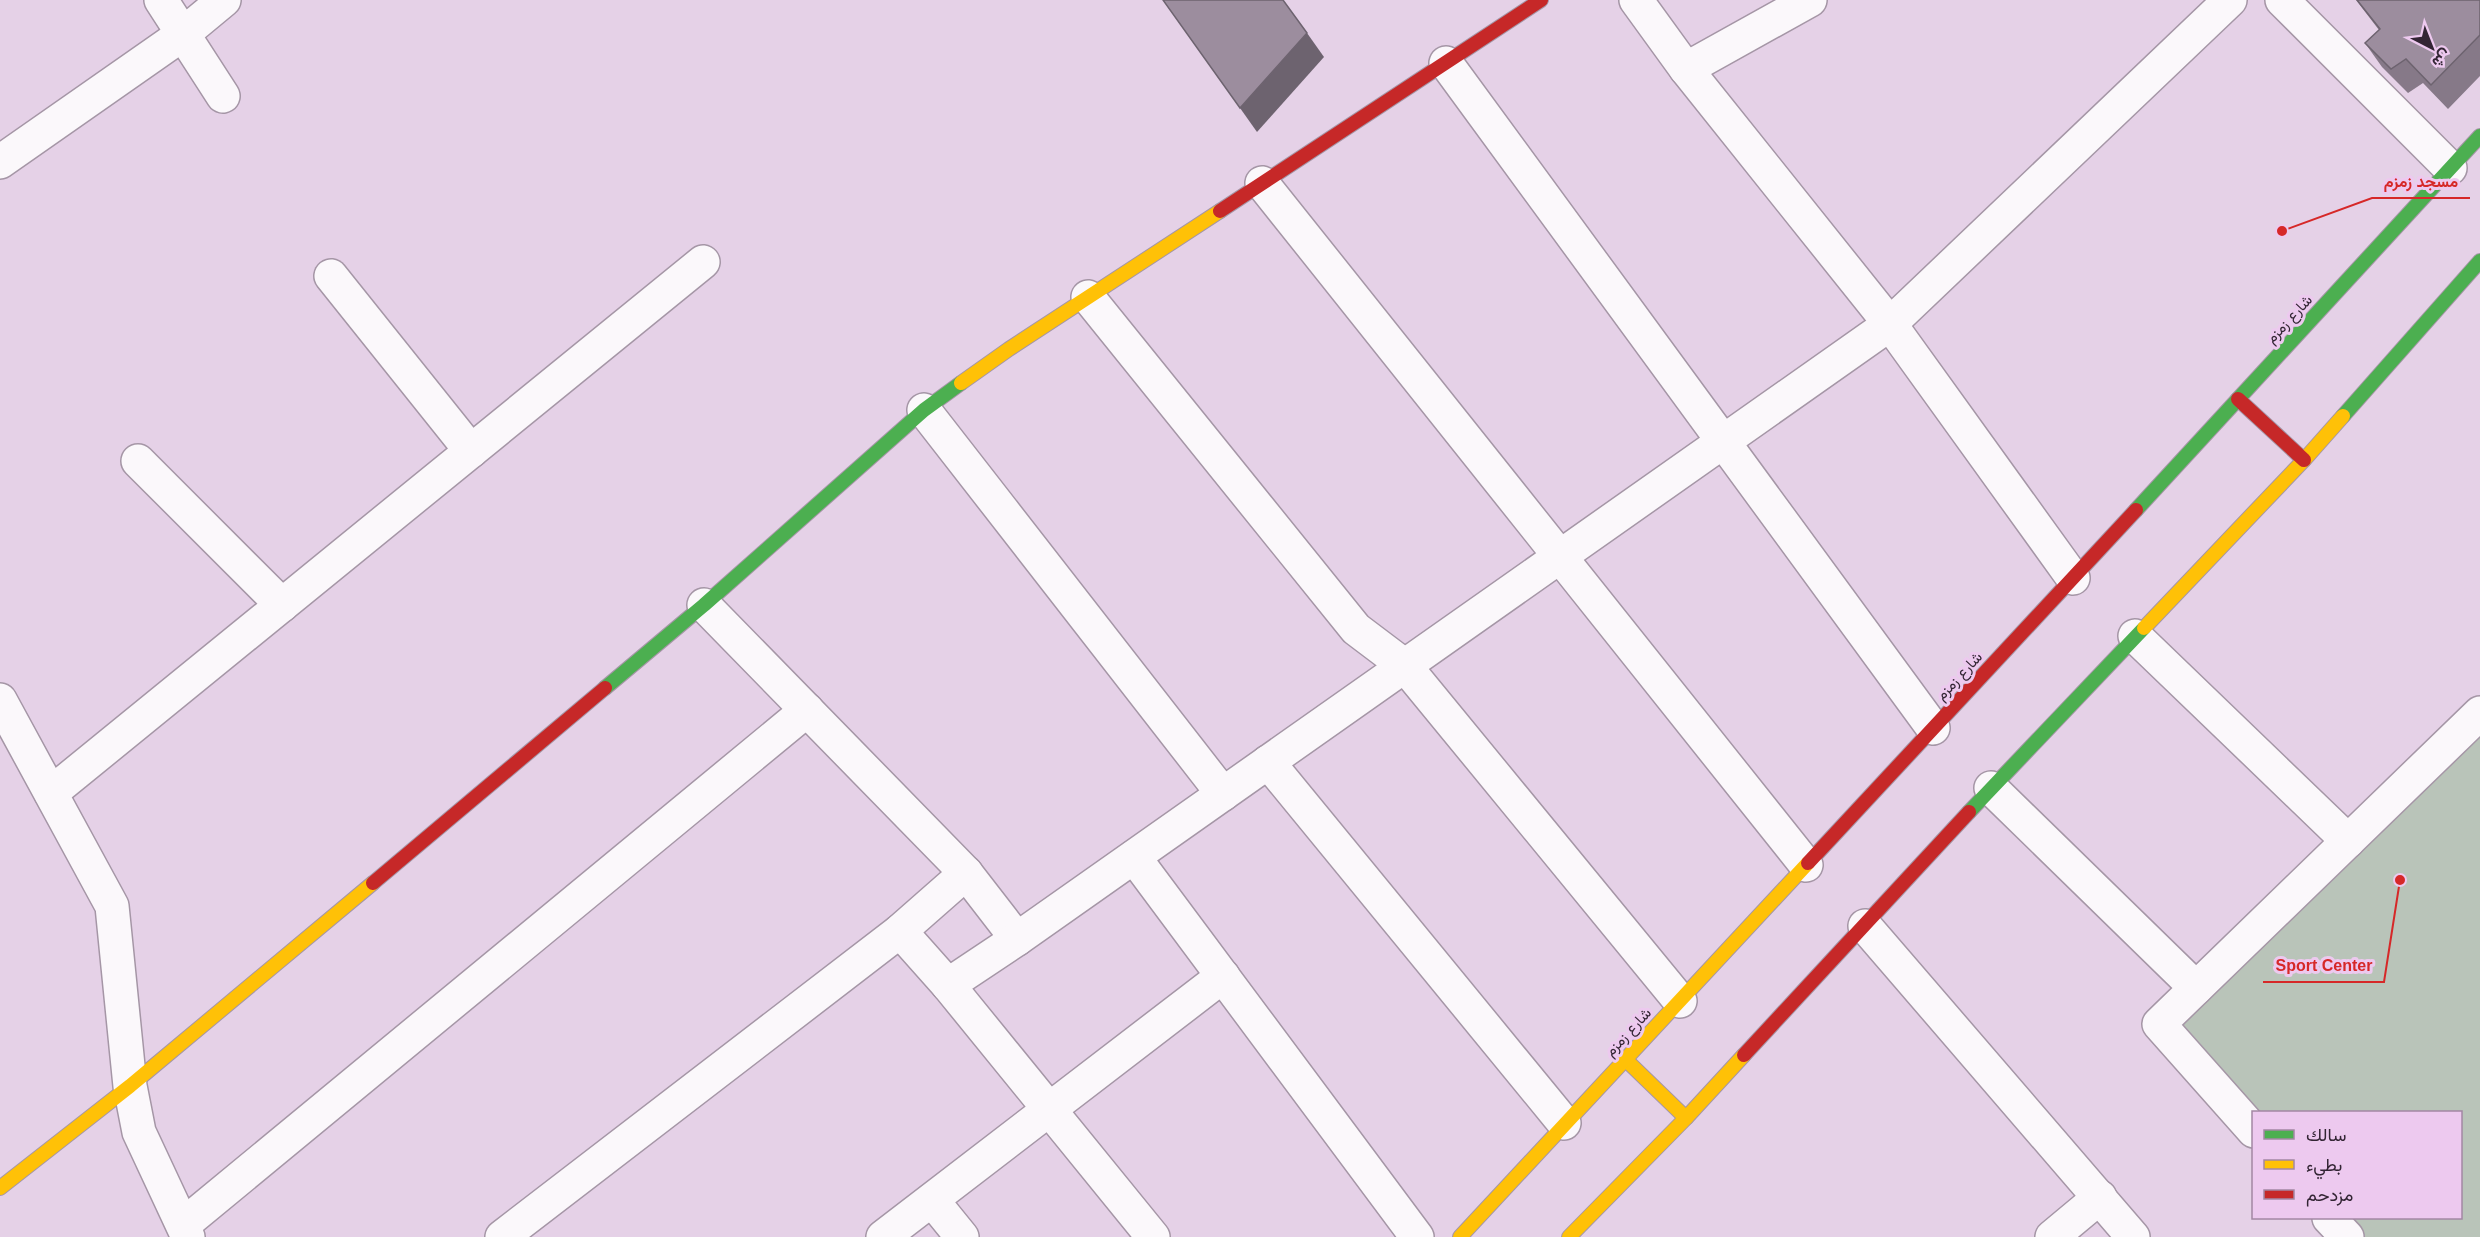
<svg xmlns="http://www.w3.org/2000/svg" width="2480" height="1237" font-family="Arial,Vazirmatn,sans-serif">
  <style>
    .green { fill: #b9c4b9 }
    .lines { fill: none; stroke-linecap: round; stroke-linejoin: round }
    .street-casing { stroke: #a596a6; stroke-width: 36 }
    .fast-casing { stroke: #a596a6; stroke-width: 16 }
    .slow-casing { stroke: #a596a6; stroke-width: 16 }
    .jam-casing { stroke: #a596a6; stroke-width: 16 }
    .street { stroke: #fbf8fb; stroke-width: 33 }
    .fast { stroke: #4caf50; stroke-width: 14 }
    .slow { stroke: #ffc107; stroke-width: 14 }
    .jam { stroke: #c62828; stroke-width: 14 }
    .wall { fill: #867988 }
    .shaded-wall { fill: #6d636f }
    .building { fill: #9c8d9e; stroke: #6d636f; stroke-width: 1.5 }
    .labels { text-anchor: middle; stroke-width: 6; stroke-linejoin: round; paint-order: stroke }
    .street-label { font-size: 15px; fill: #332534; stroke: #edc9ef }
    .leader { fill: none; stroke: #d62828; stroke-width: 2 }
    .callout-dot { fill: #d62828; stroke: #edc9ef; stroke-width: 2 }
    .callout-label { font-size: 16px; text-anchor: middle; font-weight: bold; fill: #d62828; stroke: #edc9ef; stroke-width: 6; stroke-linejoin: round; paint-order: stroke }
  </style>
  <rect width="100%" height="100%" fill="#e5d1e7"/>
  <polygon class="green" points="2480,736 2480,1237 2362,1237 2343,1218 2460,1218 2460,1112 2254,1112 2159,1024"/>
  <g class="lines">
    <defs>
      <g id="street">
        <polyline points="161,0 223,96"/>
        <polyline points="1636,0 1686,69 1890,324 2073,578"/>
        <polyline points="2282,0 2450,168"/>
        <polyline points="1446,63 1933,728"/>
        <polyline points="1686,69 1810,0"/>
        <polyline points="0,162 183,34 224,0"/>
        <polyline points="1262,183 1806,865"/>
        <polyline points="331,276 471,451"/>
        <polyline points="1088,297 1356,629 1405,666 1680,1001"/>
        <polyline points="924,410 1223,794"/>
        <polyline points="138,461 282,605"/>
        <polyline points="704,605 966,873 1017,939"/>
        <polyline points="2135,636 2348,841"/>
        <polyline points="0,700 112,906 130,1086 139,1132 188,1237"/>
        <polyline points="1268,762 1564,1123"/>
        <polyline points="1991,788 2196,988"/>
        <polyline points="51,793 703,262"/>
        <polyline points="1134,857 1417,1237"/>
        <polyline points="1865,926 2133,1237"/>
        <polyline points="900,931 948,985 1153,1237"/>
        <polyline points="948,985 1017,939 1890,324 2230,0"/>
        <polyline points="2254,1131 2159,1024 2480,713"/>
        <polyline points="932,1200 962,1237"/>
        <polyline points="2329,1218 2347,1237"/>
        <polyline points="183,1225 807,710"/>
        <polyline points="502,1237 900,931 966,873"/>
        <polyline points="883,1237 1223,976"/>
        <polyline points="2052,1237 2100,1197"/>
      </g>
      <g id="fast">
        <polyline points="2343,416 2480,261"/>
        <polyline points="2136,510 2480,136"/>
        <polyline points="605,688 704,605 924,410 961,383"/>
        <polyline points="1969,812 2144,628"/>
      </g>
      <g id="slow">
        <polyline points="961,383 1009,349 1220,211"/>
        <polyline points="2144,628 2304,460 2343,416"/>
        <polyline points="1625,1059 1686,1118"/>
        <polyline points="0,1188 130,1086 373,883"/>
        <polyline points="1460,1237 1808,863"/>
        <polyline points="1569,1237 1686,1118 1744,1055"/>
      </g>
      <g id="jam">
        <polyline points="1220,211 1541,0"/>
        <polyline points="2238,399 2304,460"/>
        <polyline points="1808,863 2136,510"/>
        <polyline points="373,883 605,688"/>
        <polyline points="1744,1055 1969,812"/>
      </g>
    </defs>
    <use href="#street" class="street-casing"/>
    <use href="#fast" class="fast-casing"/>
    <use href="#slow" class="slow-casing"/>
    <use href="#jam" class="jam-casing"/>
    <use href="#street" class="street"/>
    <use href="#fast" class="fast"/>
    <use href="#slow" class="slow"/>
    <use href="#jam" class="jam"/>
  </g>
  <polygon class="wall" points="2356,0 2480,0 2480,76 2448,109 2423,83 2408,93 2382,67 2365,43 2379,30"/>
  <polygon class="shaded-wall" points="1307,33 1324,57 1257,132 1240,108"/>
  <g class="building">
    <polygon points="1163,0 1283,0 1307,33 1240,108"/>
    <polygon points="2357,0 2480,0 2480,35 2431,85 2406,59 2391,69 2365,43 2380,29"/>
  </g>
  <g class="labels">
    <g class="street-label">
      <text transform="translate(2289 319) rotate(-47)" y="5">شارع زمزم</text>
      <text transform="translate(1959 676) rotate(-47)" y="5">شارع زمزم</text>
      <text transform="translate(1628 1032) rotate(-47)" y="5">شارع زمزم</text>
    </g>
  </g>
  <path class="leader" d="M2282 231L2372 198H2470M2400 880L2384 982H2263"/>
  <g class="callout-dot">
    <circle cx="2282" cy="231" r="6"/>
    <circle cx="2400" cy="880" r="6"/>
  </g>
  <g class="callout-label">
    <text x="2421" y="187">مسجد زمزم</text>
    <text x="2324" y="971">Sport Center</text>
  </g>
  <rect x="2252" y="1111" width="210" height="108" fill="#edc9ef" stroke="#a387a4" stroke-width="1.5"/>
  <rect x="2264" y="1130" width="30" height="9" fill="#4caf50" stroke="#a387a4" stroke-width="1.5"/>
  <text x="2306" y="1141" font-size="18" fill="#332534">سالك</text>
  <rect x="2264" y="1160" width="30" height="9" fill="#ffc107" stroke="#a387a4" stroke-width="1.5"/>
  <text x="2306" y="1171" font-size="18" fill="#332534">بطيء</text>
  <rect x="2264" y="1190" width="30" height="9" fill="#c62828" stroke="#a387a4" stroke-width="1.5"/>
  <text x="2306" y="1201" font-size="18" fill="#332534">مزدحم</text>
  <g transform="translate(2432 48) rotate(138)" stroke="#edc9ef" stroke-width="4.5" paint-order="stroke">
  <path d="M0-4.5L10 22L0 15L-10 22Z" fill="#332534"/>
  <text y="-9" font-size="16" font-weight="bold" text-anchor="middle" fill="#332534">ش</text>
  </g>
</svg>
